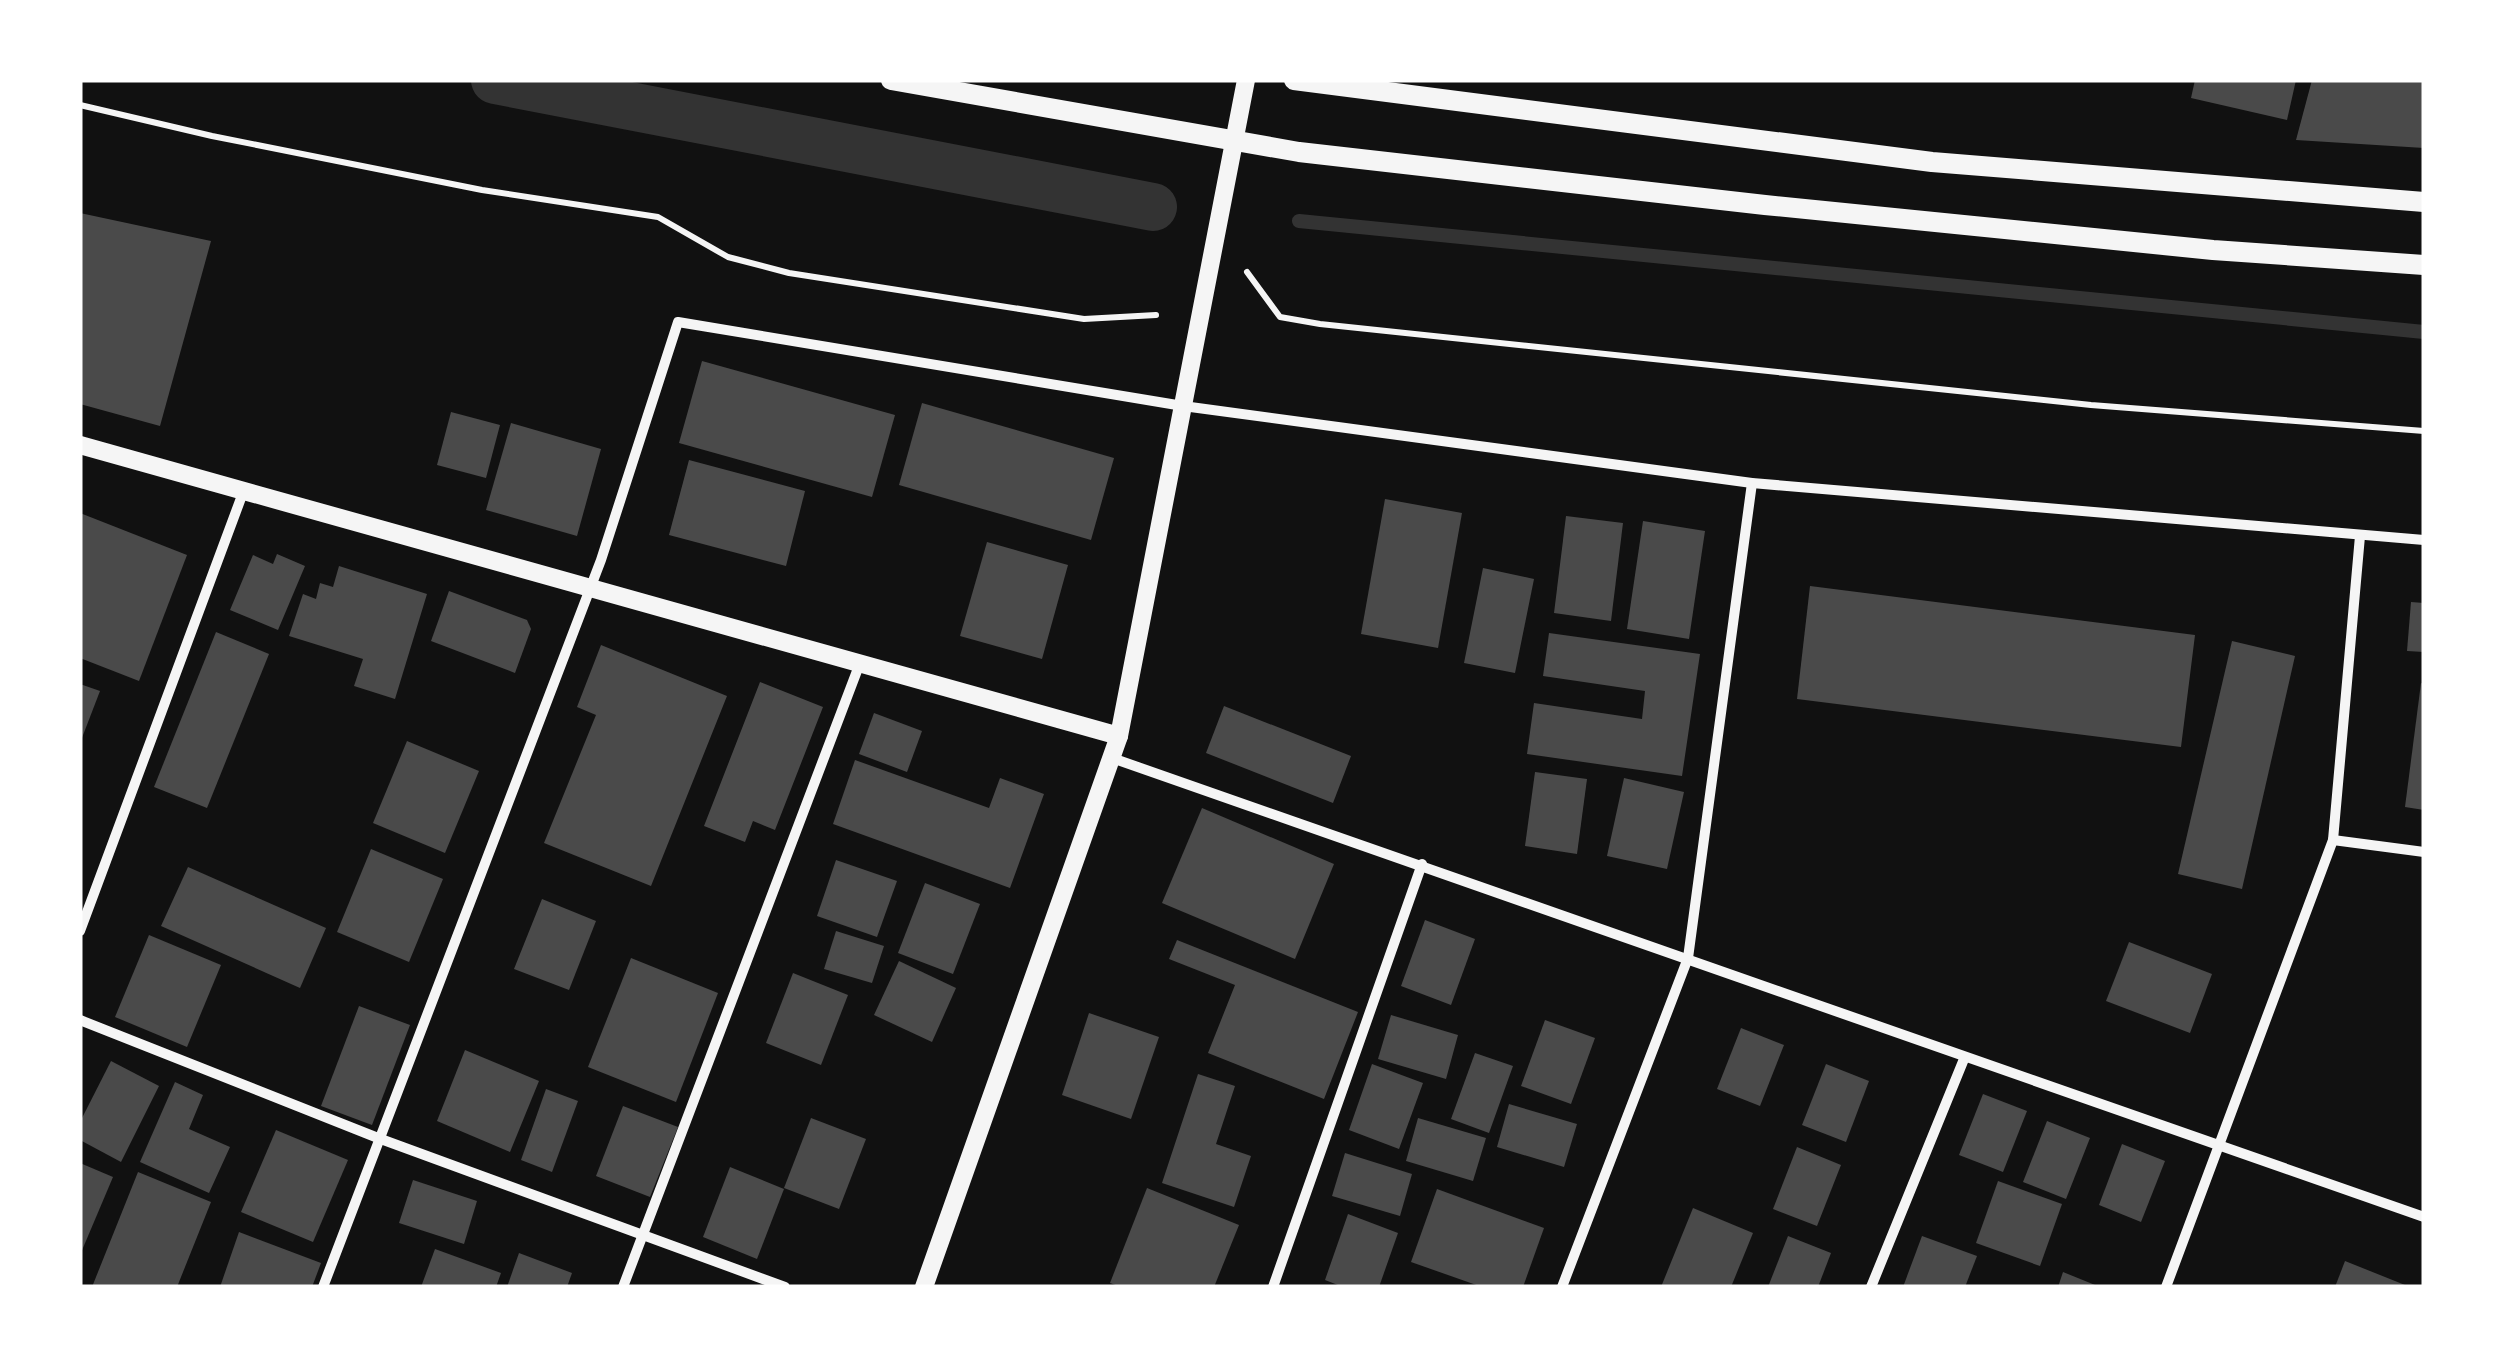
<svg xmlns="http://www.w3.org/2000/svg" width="2504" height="1367" font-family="'Source Sans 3',sans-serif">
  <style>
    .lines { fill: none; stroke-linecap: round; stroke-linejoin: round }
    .stream { stroke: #333; stroke-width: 14 }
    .canal { stroke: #333; stroke-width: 48 }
    .building { fill: #4a4a4a }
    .path { stroke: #f5f5f5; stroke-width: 6 }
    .minor { stroke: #f5f5f5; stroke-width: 10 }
    .tertiary { stroke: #f5f5f5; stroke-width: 18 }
    .secondary { stroke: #f5f5f5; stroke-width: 20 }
  </style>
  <rect width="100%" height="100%" fill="#111"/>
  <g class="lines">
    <polyline class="stream" points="1299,221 2424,332"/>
    <polyline class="canal" points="495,80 1153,207"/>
  </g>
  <g class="building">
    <polygon points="2195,80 2296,80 2287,120 2191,98"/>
    <polygon points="2312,80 2424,80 2424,148 2296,140"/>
    <polygon points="80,213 211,241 160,426 80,404"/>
    <polygon points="702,361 895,415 872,497 679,443"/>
    <polygon points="922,403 1114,458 1091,540 899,485"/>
    <polygon points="451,412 500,425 486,478 437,465"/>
    <polygon points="511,423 601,449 577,536 486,510"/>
    <polygon points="689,460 805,491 786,566 669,535"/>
    <polygon points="1385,499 1462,513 1438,648 1361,634"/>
    <polygon points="80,513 187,555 139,681 80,658"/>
    <polygon points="1566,516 1623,523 1611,621 1554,613"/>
    <polygon points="1643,521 1705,531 1689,639 1627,629"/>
    <polygon points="987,542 1068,565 1042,659 960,636"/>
    <polygon points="277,554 305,566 278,630 230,610 253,555 273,564"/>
    <polygon points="339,566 427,594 395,699 354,686 363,659 289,636 303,594 316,599 320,583 333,587"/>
    <polygon points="1483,568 1534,579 1515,673 1464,663"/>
    <polygon points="1810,586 2195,635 2181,747 1797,699"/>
    <polygon points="449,591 527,620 531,629 515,673 431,641"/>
    <polygon points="2411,602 2424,603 2424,652 2407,651"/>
    <polygon points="216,632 269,654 207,808 154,787"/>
    <polygon points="1549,633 1700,654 1682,776 1527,754 1534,703 1642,719 1645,691 1543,676"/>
    <polygon points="2232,641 2295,656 2242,889 2178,874"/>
    <polygon points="601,645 727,696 651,886 544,843 596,715 577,707"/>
    <polygon points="760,682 823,707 775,830 753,821 745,842 704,826"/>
    <polygon points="2421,683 2424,684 2424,810 2405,807"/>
    <polygon points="80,684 100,691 80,743"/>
    <polygon points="1224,706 1351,756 1333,803 1206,753"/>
    <polygon points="874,713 922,731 907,772 859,754"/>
    <polygon points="407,741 479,771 445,853 373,823"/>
    <polygon points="855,760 989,808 1000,778 1044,794 1010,888 833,824"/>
    <polygon points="1535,772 1587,779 1577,854 1525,846"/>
    <polygon points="1624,778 1684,792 1667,869 1607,856"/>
    <polygon points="1202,808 1334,864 1295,959 1162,903"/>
    <polygon points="371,849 443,879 409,962 337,932"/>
    <polygon points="836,860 897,881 877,937 817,916"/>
    <polygon points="188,867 326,928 300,988 161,926"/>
    <polygon points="925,883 980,904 953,974 898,953"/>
    <polygon points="542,899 596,921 569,990 514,969"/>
    <polygon points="1425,920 1475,939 1451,1005 1401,986"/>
    <polygon points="836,931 884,946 872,983 824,969"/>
    <polygon points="149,935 221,965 187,1047 115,1017"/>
    <polygon points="1177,940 1358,1012 1324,1099 1208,1053 1235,985 1169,959"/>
    <polygon points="2129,942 2212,974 2190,1033 2106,1001"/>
    <polygon points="631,958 718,993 676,1102 588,1067"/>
    <polygon points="899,961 956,988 932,1042 874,1015"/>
    <polygon points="793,973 848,995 821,1065 766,1043"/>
    <polygon points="359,1006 410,1025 372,1125 321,1106"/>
    <polygon points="1089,1013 1159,1037 1131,1119 1062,1095"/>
    <polygon points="1391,1015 1458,1035 1446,1079 1378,1059"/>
    <polygon points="1545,1020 1595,1038 1571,1104 1521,1086"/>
    <polygon points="1741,1028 1784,1045 1760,1106 1717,1089"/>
    <polygon points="465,1050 539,1081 510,1152 437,1121"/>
    <polygon points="1475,1053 1513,1066 1489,1133 1451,1119"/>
    <polygon points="111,1061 159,1086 121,1162 80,1140 80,1122"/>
    <polygon points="1372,1064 1423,1083 1399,1149 1349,1130"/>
    <polygon points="1826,1064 1869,1081 1846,1142 1802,1125"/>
    <polygon points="1198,1074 1235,1086 1216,1144 1251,1156 1234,1207 1162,1183"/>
    <polygon points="175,1082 203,1095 189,1129 230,1147 209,1193 140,1162"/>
    <polygon points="546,1089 578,1101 552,1172 521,1160"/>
    <polygon points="1983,1094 2027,1111 2003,1172 1959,1155"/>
    <polygon points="1509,1104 1577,1124 1564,1167 1497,1147"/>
    <polygon points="623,1106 678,1127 650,1197 596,1176"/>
    <polygon points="811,1118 866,1139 839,1209 784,1188"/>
    <polygon points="1418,1118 1486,1138 1473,1181 1406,1161"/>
    <polygon points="2047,1121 2090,1138 2066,1199 2023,1182"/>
    <polygon points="276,1130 348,1160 313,1242 241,1212"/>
    <polygon points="2122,1144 2165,1161 2141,1222 2099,1205"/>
    <polygon points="1797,1147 1841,1165 1817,1226 1773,1209"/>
    <polygon points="1345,1153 1412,1174 1400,1216 1332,1196"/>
    <polygon points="80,1163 113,1177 80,1255"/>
    <polygon points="730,1167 784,1189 757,1259 703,1237"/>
    <polygon points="138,1172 211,1202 177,1287 92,1287"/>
    <polygon points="413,1180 477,1201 464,1244 399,1223"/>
    <polygon points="1998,1181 2062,1204 2040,1266 1976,1243"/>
    <polygon points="1147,1188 1239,1225 1214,1287 1121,1287 1110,1283"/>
    <polygon points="1437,1189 1544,1228 1523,1287 1482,1287 1411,1262"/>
    <polygon points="1693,1208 1753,1233 1731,1287 1661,1287"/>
    <polygon points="1348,1214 1398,1233 1379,1287 1343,1287 1325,1280"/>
    <polygon points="239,1232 321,1263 312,1287 220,1287"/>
    <polygon points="1788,1236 1831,1253 1818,1287 1768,1287"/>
    <polygon points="1922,1236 1977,1256 1965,1287 1903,1287"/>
    <polygon points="435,1249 501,1273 496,1287 421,1287"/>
    <polygon points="519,1253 572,1273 567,1287 507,1287"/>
    <polygon points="2345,1261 2410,1287 2335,1287"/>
    <polygon points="2063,1272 2100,1287 2058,1287"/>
  </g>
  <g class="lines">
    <g class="path">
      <polyline points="80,105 212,136 482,190 658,217 728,257 789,273 1084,319 1156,315"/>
      <polyline points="1247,272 1280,317 1320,324 2091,405 2424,431"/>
    </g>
    <g class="minor">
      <polyline points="1112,758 2424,1217"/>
      <polyline points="2333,840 2424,852"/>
      <polyline points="80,931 244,490"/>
      <polyline points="80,1020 378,1138 785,1287"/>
      <polyline points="323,1287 601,560 678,322 1183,406 1752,483 2424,540"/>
      <polyline points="623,1287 860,663"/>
      <polyline points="1273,1287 1422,864"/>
      <polyline points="1562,1287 1688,958 1752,483"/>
      <polyline points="1871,1287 1964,1059"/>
      <polyline points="2166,1287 2333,840 2360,536"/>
    </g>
    <g class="tertiary">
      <polyline points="80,445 1119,736"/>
      <polyline points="924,1287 1119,736 1246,80"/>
    </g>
    <g class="secondary">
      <polyline points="891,80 1299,152 1765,205 2213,250 2424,265"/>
      <polyline points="1294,80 1932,162 2424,202"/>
    </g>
  </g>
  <rect width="2504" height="1367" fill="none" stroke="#ffffff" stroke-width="165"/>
</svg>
